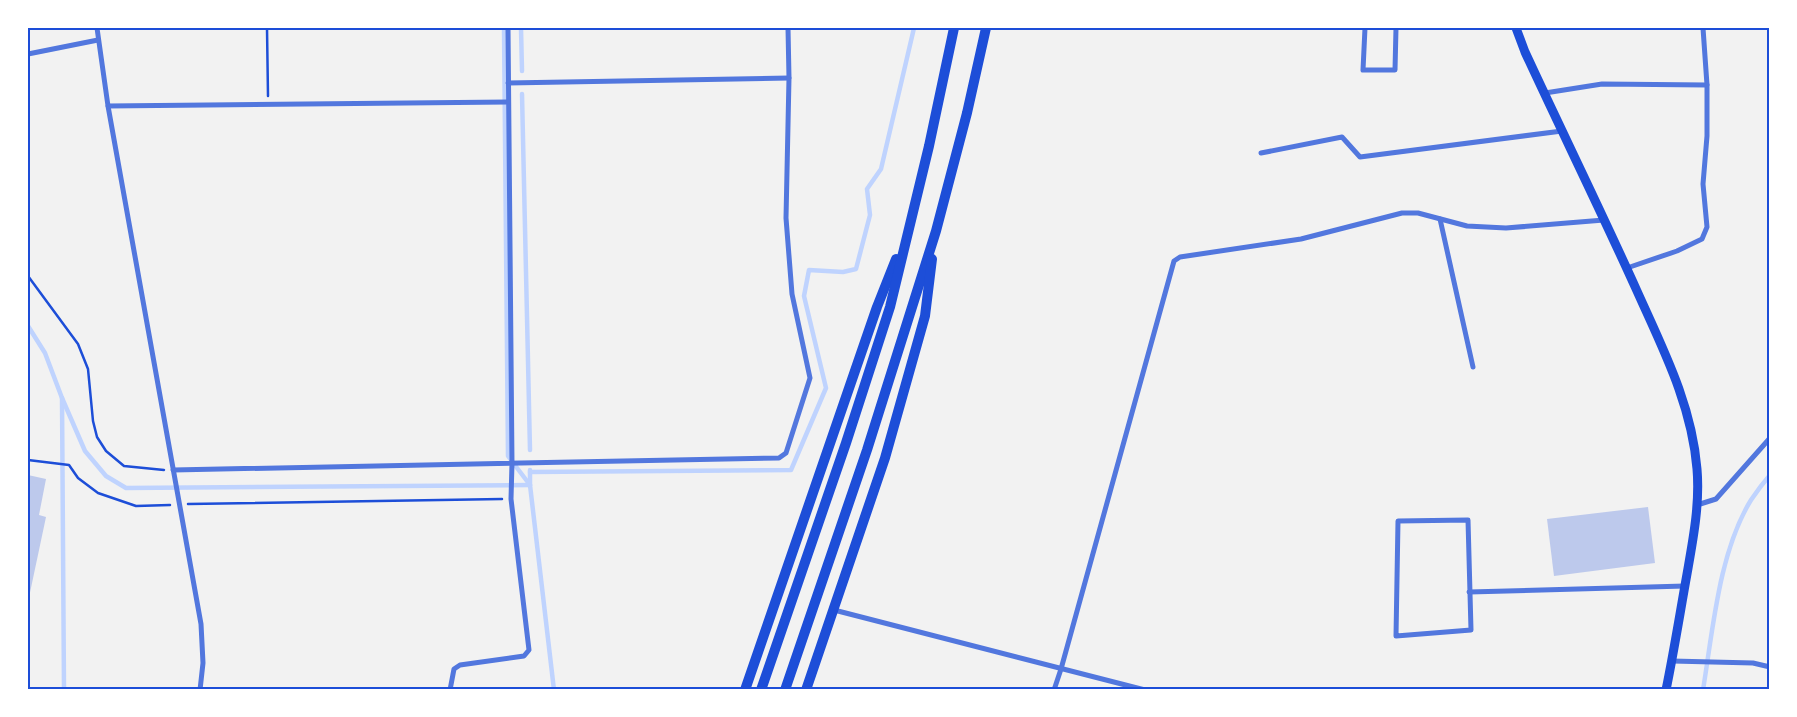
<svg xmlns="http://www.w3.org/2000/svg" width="1797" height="717" font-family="Mulish,sans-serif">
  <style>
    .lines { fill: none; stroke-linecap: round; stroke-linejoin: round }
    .stream { stroke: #bfd3fe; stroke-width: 4.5 }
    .building { fill: #bdc9ec }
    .path { stroke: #1d4ed8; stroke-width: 2.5 }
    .minor { stroke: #5277de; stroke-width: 5 }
    .secondary { stroke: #1d4ed8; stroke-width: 9 }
    .trunk { stroke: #1d4ed8; stroke-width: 10 }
    .neatline { fill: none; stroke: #1d4ed8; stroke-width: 2 }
  </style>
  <rect width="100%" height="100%" fill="#f2f2f2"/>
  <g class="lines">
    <g class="stream">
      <polyline points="504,28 508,456 530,485"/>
      <polyline points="521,28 522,71"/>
      <polyline points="522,94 530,450"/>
      <polyline points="28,326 45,353 62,398 64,690"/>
      <polyline points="62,398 85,451 106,476 126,488 530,485"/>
      <polyline points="530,470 530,485 554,690"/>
      <polyline points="530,472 791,470 826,388 804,296 809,270 843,272 856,269 870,215 867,189 881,169 914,28"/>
      <path d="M1703 690C1713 629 1719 552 1751 500 1757 491 1763 483 1770 475"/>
    </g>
  </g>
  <g class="building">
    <polygon points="28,475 46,479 39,515 46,517 28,602"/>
    <polygon points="1648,507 1655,563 1554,576 1547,519"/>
  </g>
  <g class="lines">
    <g class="path">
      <polyline points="267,28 268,96"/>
      <polyline points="28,276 78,344 88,369 93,421 97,437 106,451 124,466 164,470"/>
      <polyline points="28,460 69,465 78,478 98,493 136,506 170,505"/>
      <polyline points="188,504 502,499"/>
    </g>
    <g class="minor">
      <polyline points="97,28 108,106 201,624 203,663 200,690"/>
      <polyline points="1365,28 1363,70 1395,70 1396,28"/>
      <polyline points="28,54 98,40"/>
      <polyline points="508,83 789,78"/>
      <polyline points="1545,93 1602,84 1707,85"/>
      <polyline points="108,106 508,102"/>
      <polyline points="1261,153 1342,137 1360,157 1562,131"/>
      <polyline points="1440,219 1473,367"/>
      <polyline points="1627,268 1677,251 1702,239 1707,227 1703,184 1707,136 1707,85 1703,28"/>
      <polyline points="173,470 779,458 786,453 810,378 792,294 786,218 789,78 788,28"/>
      <polyline points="1697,505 1716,499 1770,438"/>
      <polygon points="1468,520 1471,630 1396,636 1398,521"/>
      <polyline points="1469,592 1685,586"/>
      <polyline points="834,610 1145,690"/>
      <polyline points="1672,661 1753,663 1770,667"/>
      <polyline points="450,690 454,669 460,665 524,656 529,650 511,499 512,463 508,28"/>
      <polyline points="1054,690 1061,669 1174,261 1180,257 1301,239 1402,213 1418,213 1467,226 1506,228 1604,220"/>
    </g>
    <path class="secondary" d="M1516 28 1525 52C1562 132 1601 211 1637 291 1663 349 1692 405 1697 469 1700 504 1693 540 1687 574 1680 613 1674 651 1666 690"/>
    <g class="trunk">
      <polyline points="745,690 877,307 896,259"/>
      <polyline points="761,690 846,443 890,307 929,146 954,28"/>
      <polyline points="785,690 867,450 936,231 967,113 986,28"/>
      <polyline points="806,690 885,458 925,316 932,259"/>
    </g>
  </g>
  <rect width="1797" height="717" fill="none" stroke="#ffffff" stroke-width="58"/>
  <rect x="29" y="29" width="1739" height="659" class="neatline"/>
</svg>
